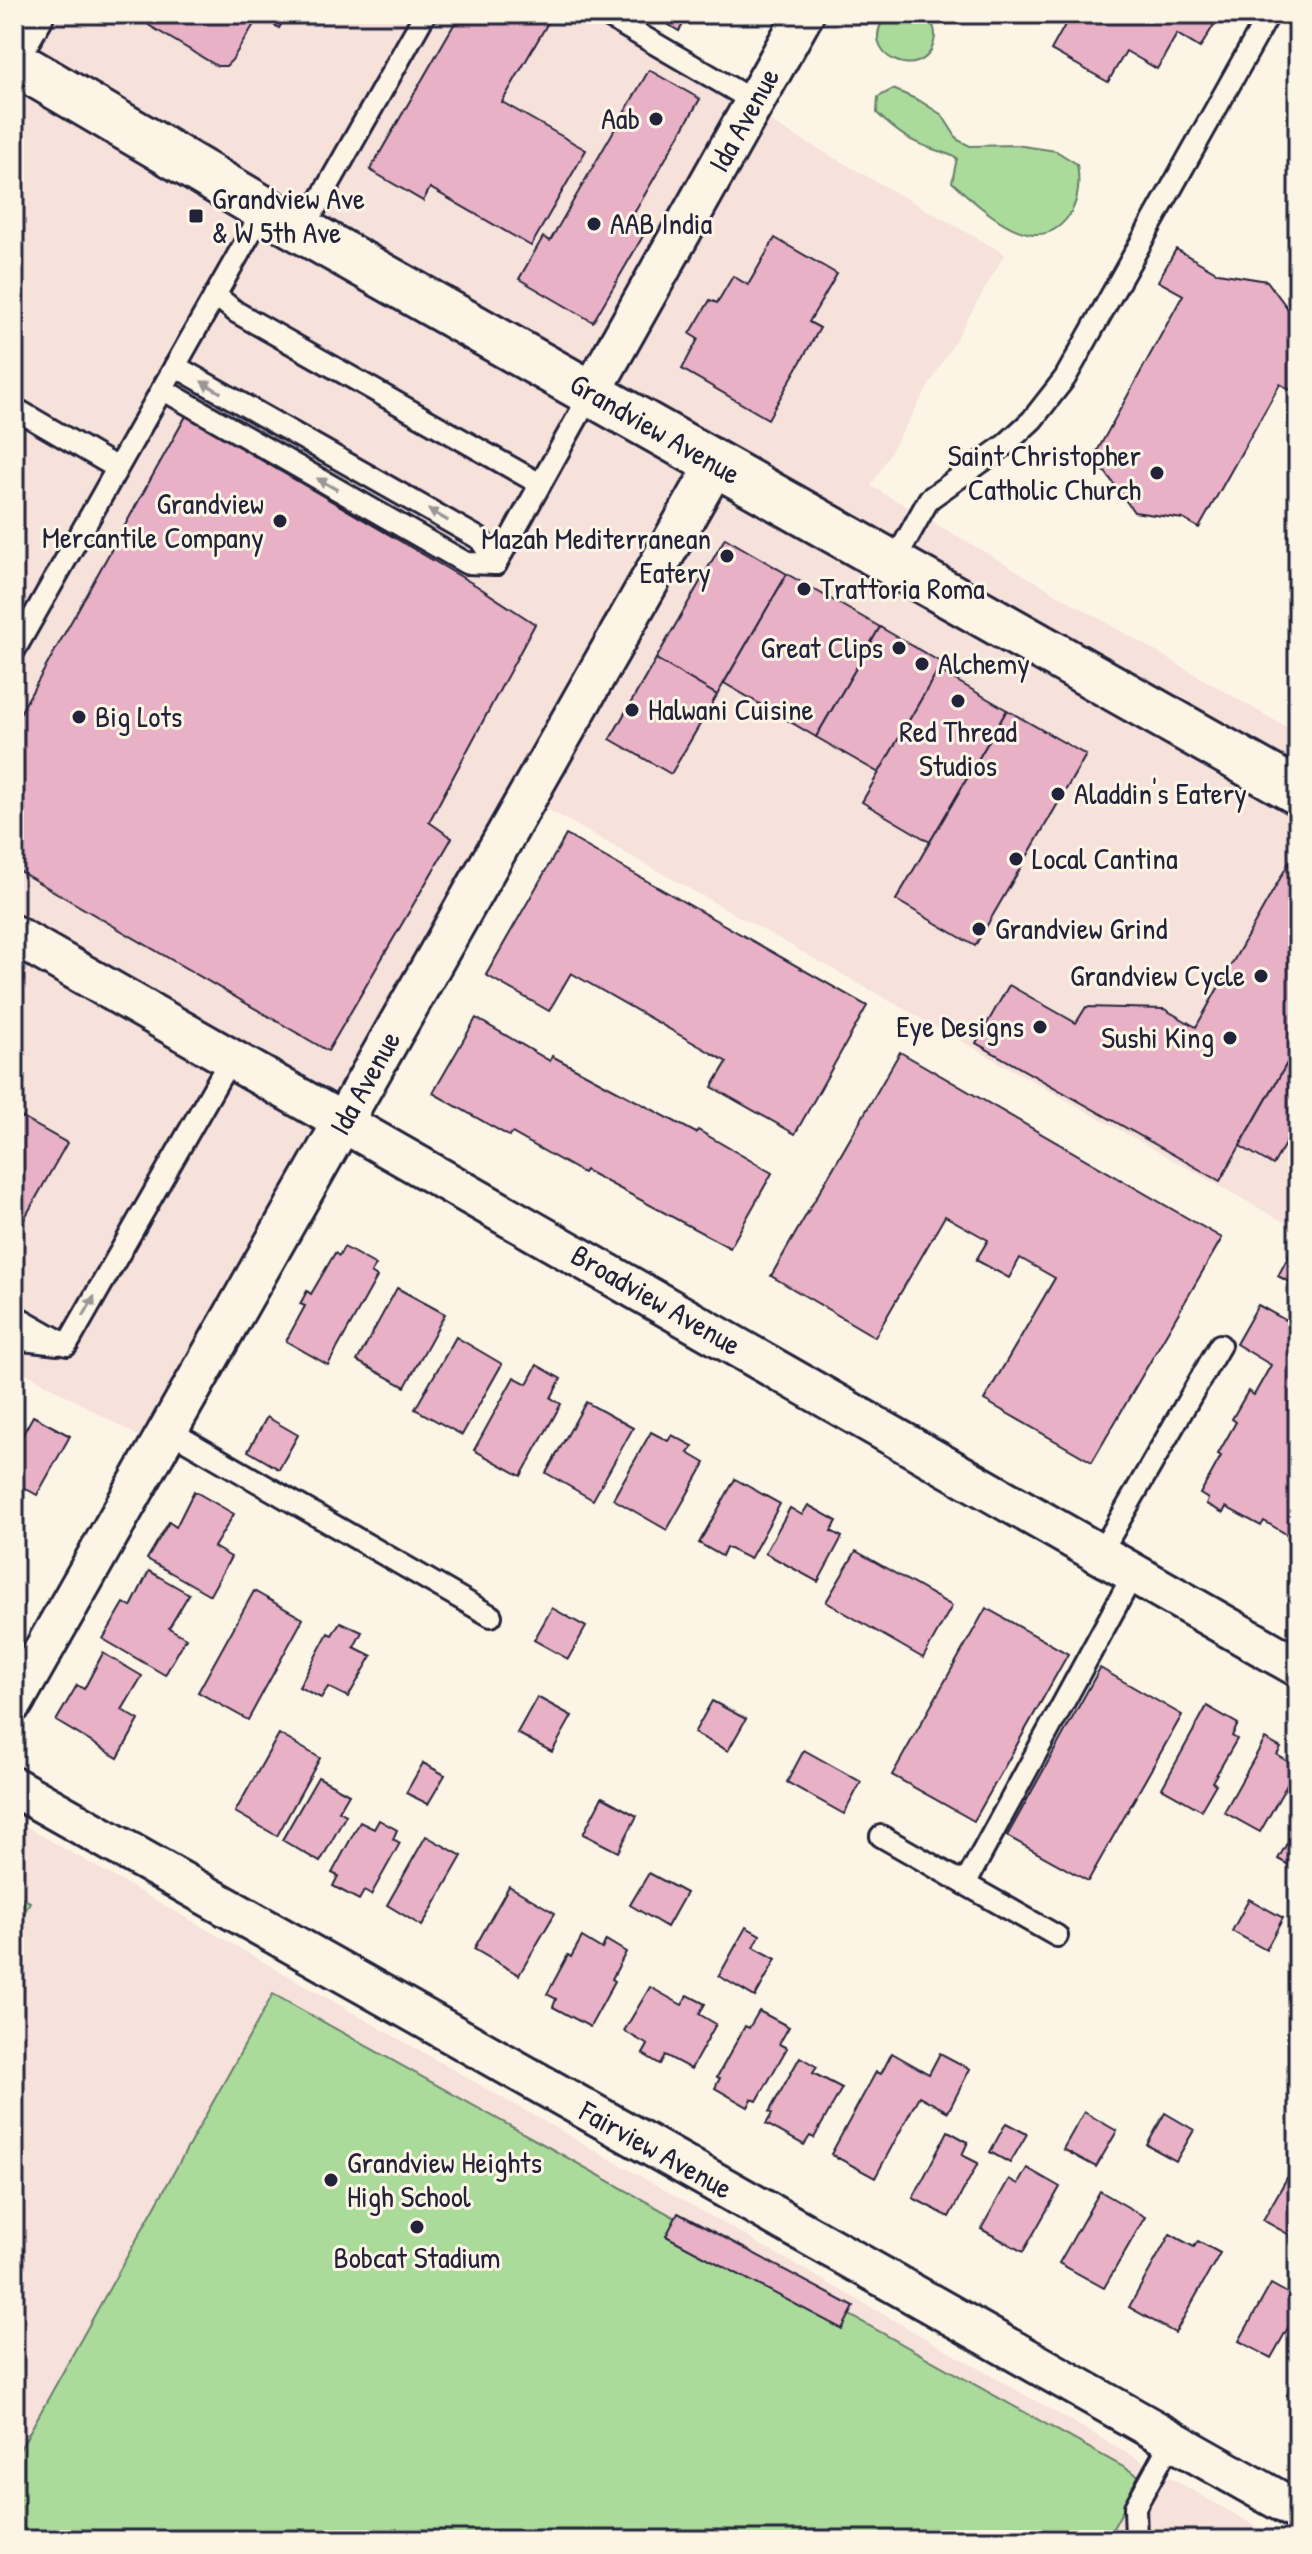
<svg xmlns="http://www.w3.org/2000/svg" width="1312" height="2554" font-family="'Patrick Hand',sans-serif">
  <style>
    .built { fill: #f6e1db }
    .green { fill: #abdb9b; stroke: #667e6b; stroke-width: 2 }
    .building { fill: #e9b1c5; stroke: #22223b; stroke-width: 2 }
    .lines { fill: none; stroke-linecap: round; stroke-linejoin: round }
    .service-casing { stroke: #22223b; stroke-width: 26 }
    .minor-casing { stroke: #22223b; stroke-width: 44 }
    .secondary-casing { stroke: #22223b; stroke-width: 50 }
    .service { stroke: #fcf5e5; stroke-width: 20 }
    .minor { stroke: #fcf5e5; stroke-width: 38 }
    .secondary { stroke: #fcf5e5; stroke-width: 44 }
    .oneway { fill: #9a9698 }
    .poi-dot { fill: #22223b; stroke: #fcf5e5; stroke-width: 3 }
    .labels { text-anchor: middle; stroke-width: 6; stroke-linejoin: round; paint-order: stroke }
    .poi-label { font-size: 30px; fill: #22223b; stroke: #fcf5e5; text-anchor: start }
    .street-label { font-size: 30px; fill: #22223b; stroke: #fcf5e5 }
  </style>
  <rect width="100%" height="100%" fill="#fcf5e5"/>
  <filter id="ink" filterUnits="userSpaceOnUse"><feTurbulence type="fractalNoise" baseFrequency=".0125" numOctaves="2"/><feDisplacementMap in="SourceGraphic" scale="16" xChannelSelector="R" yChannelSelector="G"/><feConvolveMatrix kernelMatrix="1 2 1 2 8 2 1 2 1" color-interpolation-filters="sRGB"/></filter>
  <g filter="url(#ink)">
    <g class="built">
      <polygon points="14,14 590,14 776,125 1005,254 871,486 1298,734 1298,1230 526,797 152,1444 14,1366"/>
      <polygon points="14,1820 1280,2540 14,2540"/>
    </g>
    <g class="green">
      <path d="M888 14H925C933 22 937 31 934 42 924 86 852 55 888 14Z"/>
      <path d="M893 89 920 101 942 115 958 140 970 146 1016 145 1056 151 1077 164C1080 183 1079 203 1067 218 1034 261 980 207 952 182L957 158C945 152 932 150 920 144 904 138 889 125 877 113L878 97Z"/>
      <polygon points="14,1894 30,1902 14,1934"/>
      <polygon points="273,1994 1141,2477 1112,2530 1114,2540 14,2540 14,2460"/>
    </g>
    <g class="building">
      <polygon points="138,14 287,14 279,28 259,16 232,60 226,66 217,66 150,26"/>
      <polygon points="460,14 553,14 502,102 586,150 531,246 430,188 423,201 370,170"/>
      <polygon points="651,14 689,14 679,31"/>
      <polygon points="1071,14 1200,14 1215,23 1200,48 1177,34 1157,69 1126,51 1108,82 1051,50"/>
      <polygon points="649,70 700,99 633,215 650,224 593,322 519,279 543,237 550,241"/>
      <polygon points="775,238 837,274 809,322 820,328 768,419 682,369 698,339 690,334 710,300 717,303 733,276 748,285"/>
      <polygon points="1176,249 1218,273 1267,281 1298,322 1298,394 1280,384 1199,528 1183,519 1134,512 1106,473 1090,464 1183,295 1158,281"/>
      <polygon points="186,416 477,586 535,624 429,822 452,838 328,1051 14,868 14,724"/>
      <polygon points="725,538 787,574 717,695 656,659"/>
      <polygon points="787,574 880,627 816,737 724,683"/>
      <polygon points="880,627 942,663 879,773 816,737"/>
      <polygon points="656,659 717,695 671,774 610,739"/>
      <polygon points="938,670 1007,710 930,842 862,802"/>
      <polygon points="1007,710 1086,755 975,946 896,900"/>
      <polygon points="566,835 867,1006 795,1134 712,1087 727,1062 571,973 549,1011 486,975"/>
      <polygon points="1291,859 1298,863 1298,1044 1220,1181 976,1043 1009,985 1076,1023 1086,1007 1164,1009 1196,1027"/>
      <polygon points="476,1018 550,1061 552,1056 696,1133 698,1130 772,1173 730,1248 585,1170 583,1173 512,1133 509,1136 433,1093"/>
      <polygon points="1298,1044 1298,1121 1273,1165 1240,1146"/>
      <polygon points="900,1052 1222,1238 1092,1462 984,1400 1055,1278 1020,1258 1009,1278 976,1260 988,1240 945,1216 875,1337 771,1276"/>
      <polygon points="14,1113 67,1143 14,1237"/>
      <polygon points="1298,1238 1298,1287 1278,1276"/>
      <polygon points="344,1247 376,1265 371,1273 377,1277 328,1365 286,1341 305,1306 300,1304 307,1291 311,1294 335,1253 339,1256"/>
      <polygon points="397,1288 445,1314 405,1387 357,1361"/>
      <polygon points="1258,1305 1298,1327 1298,1541 1264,1521 1261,1526 1226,1507 1223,1513 1206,1504 1208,1499 1200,1494 1221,1456 1218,1454 1236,1422 1232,1419 1248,1391 1254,1395 1271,1365 1236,1344"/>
      <polygon points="456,1337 502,1364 462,1435 415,1409"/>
      <polygon points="537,1365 561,1379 551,1398 561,1404 521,1476 474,1450 514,1377 527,1384"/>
      <polygon points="586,1402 633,1428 593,1500 546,1473"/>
      <polygon points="33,1416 70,1436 37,1495 14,1482 14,1450"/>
      <polygon points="267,1417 298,1435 279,1469 248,1451"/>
      <polygon points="651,1432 668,1441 672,1435 693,1446 688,1453 705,1463 667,1530 613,1499"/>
      <polygon points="735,1479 780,1504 750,1559 726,1547 722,1556 699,1543"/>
      <polygon points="194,1491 234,1514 214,1547 231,1557 210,1595 147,1559 169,1522 176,1527"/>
      <polygon points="808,1505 837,1521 831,1531 842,1537 818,1582 765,1553 790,1508 802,1515"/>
      <polygon points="856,1551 952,1606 923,1658 826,1602"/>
      <polygon points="149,1571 189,1594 169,1628 186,1638 165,1675 103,1639 124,1603 131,1607"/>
      <polygon points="254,1591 303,1619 248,1720 198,1692"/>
      <polygon points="552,1608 586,1627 568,1659 534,1640"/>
      <polygon points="986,1608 1068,1654 974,1821 892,1775"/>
      <polygon points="340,1622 362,1632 354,1647 372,1656 348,1697 328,1687 321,1698 299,1687 328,1633 332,1635"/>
      <polygon points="103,1653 142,1676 122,1710 139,1720 118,1758 56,1721 77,1685 84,1689"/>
      <polygon points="1100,1668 1182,1715 1088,1881 1007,1836"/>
      <polygon points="537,1697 572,1716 552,1752 517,1733"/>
      <polygon points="712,1701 746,1719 728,1751 694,1733"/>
      <polygon points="1207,1706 1238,1724 1232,1736 1237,1739 1212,1782 1216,1784 1201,1810 1162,1788"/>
      <polygon points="279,1734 320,1758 277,1836 235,1812"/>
      <polygon points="1265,1739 1281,1748 1277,1755 1297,1767 1260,1832 1224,1812"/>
      <polygon points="804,1750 861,1782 844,1814 787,1782"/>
      <polygon points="423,1763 445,1775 428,1804 406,1793"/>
      <polygon points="318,1777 349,1794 339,1811 346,1815 320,1862 282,1840"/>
      <polygon points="602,1797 637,1816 618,1852 583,1834"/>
      <polygon points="379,1820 397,1830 393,1839 400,1843 371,1895 364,1891 359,1900 333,1886 338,1876 332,1873 360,1822 374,1829"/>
      <polygon points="1298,1824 1298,1870 1278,1859"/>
      <polygon points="426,1836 462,1856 422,1926 387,1905"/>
      <polygon points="649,1873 686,1893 667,1927 630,1905"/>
      <polygon points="509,1886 555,1913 519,1975 474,1949"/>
      <polygon points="1249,1899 1283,1918 1266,1950 1232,1931"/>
      <polygon points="746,1927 760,1935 754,1947 776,1959 755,1997 719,1976"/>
      <polygon points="582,1937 602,1949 606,1940 626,1952 612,1979 615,1981 590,2027 553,2007 556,1999 547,1994 568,1955 571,1957"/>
      <polygon points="650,1987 682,2005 688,1995 705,2004 699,2014 716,2024 691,2069 665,2055 660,2064 643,2054 648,2045 624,2031"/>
      <polygon points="759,2011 789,2027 779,2044 787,2048 757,2101 752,2099 748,2107 715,2088 720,2078 717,2077 745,2026 749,2028"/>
      <polygon points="892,2053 929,2074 940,2053 970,2069 948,2112 919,2096 875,2178 831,2154 876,2072 881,2074"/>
      <polygon points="800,2057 817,2067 813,2073 842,2088 814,2138 810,2136 804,2145 766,2124 772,2114 769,2112"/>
      <polygon points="1084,2112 1117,2131 1096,2167 1063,2149"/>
      <polygon points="1165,2113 1194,2130 1176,2161 1147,2145"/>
      <polygon points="1006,2123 1027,2134 1010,2163 990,2152"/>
      <polygon points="948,2131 968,2142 962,2155 978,2163 949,2217 913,2198"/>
      <polygon points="1295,2164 1298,2166 1298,2233 1295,2238 1263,2220"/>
      <polygon points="1027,2168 1060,2187 1023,2252 981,2229 1009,2179 1018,2184"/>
      <polygon points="1100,2191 1145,2217 1104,2288 1059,2263"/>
      <polygon points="678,2213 854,2307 842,2329 666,2236"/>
      <polygon points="1170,2234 1194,2247 1198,2241 1220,2253 1175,2333 1129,2307"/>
      <polygon points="1271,2284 1298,2299 1298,2310 1271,2358 1239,2341"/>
      <polygon points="1298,2374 1298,2401 1287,2395"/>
    </g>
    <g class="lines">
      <defs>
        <g id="service">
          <polyline points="604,14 755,102"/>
          <polyline points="303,230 425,14"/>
          <polyline points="215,295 236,312 540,484"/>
          <polyline points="175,366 480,539 496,564"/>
          <polyline points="162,389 466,563 496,564"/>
          <polyline points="14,408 117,468"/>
          <polyline points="496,564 591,393"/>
          <polyline points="893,564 929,499 1005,445 1032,420 1065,378 1269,14"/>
          <polyline points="14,651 264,209"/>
          <polyline points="14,1315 67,1345 231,1058"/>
          <polyline points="14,1339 58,1344"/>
          <polyline points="168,1430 491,1616"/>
          <polyline points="1100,1554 1220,1345"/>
          <polyline points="881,1836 965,1884 1134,1573"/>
          <polyline points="965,1884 1057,1936"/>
          <polyline points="1136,2540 1135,2507 1172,2440"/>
        </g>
        <g id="minor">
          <polyline points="591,393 804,14"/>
          <polyline points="14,935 1298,1667"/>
          <polyline points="14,1702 716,464"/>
          <polyline points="14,1787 1298,2511"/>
        </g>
        <g id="secondary">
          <polyline points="14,43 31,14"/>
          <polyline points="14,62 264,209 1298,792"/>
        </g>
      </defs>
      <use href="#service" class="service-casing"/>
      <use href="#minor" class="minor-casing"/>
      <use href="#secondary" class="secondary-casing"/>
      <use href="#service" class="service"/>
      <use href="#minor" class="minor"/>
      <use href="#secondary" class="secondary"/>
    </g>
    <defs><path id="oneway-solid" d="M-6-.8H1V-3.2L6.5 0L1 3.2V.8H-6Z" transform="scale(2)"/></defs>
    <g class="oneway">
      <use href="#oneway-solid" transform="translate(211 387) rotate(-150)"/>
      <use href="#oneway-solid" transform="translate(327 484) rotate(-150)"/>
      <use href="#oneway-solid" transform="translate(438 515) rotate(-150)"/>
      <use href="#oneway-solid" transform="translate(89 1306) rotate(-61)"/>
    </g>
  </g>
  <g class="poi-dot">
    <circle cx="656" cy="119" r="8"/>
    <rect x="188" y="208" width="16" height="16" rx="4"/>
    <circle cx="594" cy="224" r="8"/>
    <circle cx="1157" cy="473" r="8"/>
    <circle cx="280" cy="521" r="8"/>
    <circle cx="727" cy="556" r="8"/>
    <circle cx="804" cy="589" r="8"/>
    <circle cx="899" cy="648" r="8"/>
    <circle cx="922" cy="664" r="8"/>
    <circle cx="958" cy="701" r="8"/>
    <circle cx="632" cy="710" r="8"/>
    <circle cx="79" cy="717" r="8"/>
    <circle cx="1058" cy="794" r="8"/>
    <circle cx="1016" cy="859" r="8"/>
    <circle cx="979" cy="929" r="8"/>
    <circle cx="1261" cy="976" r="8"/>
    <circle cx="1040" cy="1027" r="8"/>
    <circle cx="1230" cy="1038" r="8"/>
    <circle cx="331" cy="2180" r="8"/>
    <circle cx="417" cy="2227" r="8"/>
  </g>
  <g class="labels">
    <g class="poi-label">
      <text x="640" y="129" text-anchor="end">Aab</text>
      <text x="212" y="209">Grandview Ave<tspan x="212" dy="34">&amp; W 5th Ave</tspan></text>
      <text x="610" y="234">AAB India</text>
      <text x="1141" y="466" text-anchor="end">Saint Christopher<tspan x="1141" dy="34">Catholic Church</tspan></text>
      <text x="264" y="514" text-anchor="end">Grandview<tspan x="264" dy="34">Mercantile Company</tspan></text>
      <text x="711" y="549" text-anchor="end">Mazah Mediterranean<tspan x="711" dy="34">Eatery</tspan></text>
      <text x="820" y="599">Trattoria Roma</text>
      <text x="883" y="658" text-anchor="end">Great Clips</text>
      <text x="938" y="674">Alchemy</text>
      <text x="648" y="720">Halwani Cuisine</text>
      <text x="95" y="727">Big Lots</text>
      <text x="958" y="742" text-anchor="middle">Red Thread<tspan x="958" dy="34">Studios</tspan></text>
      <text x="1074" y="804">Aladdin's Eatery</text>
      <text x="1032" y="869">Local Cantina</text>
      <text x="995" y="939">Grandview Grind</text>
      <text x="1245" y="986" text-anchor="end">Grandview Cycle</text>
      <text x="1024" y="1037" text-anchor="end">Eye Designs</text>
      <text x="1214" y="1048" text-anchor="end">Sushi King</text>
      <text x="347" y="2173">Grandview Heights<tspan x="347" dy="34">High School</tspan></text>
      <text x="417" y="2268" text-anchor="middle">Bobcat Stadium</text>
    </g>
    <g class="street-label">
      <text transform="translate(744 120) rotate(-61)" y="10">Ida Avenue</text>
      <text transform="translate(655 429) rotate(30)" y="10">Grandview Avenue</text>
      <text transform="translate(365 1083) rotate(-61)" y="10">Ida Avenue</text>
      <text transform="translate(656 1300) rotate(30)" y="10">Broadview Avenue</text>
      <text transform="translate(656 2150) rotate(29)" y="10">Fairview Avenue</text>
    </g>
  </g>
  <rect width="1312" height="2554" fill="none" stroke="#fcf5e5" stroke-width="48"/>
  <rect x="24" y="24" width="1264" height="2506" fill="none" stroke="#22223b" stroke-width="3" filter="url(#ink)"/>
</svg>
